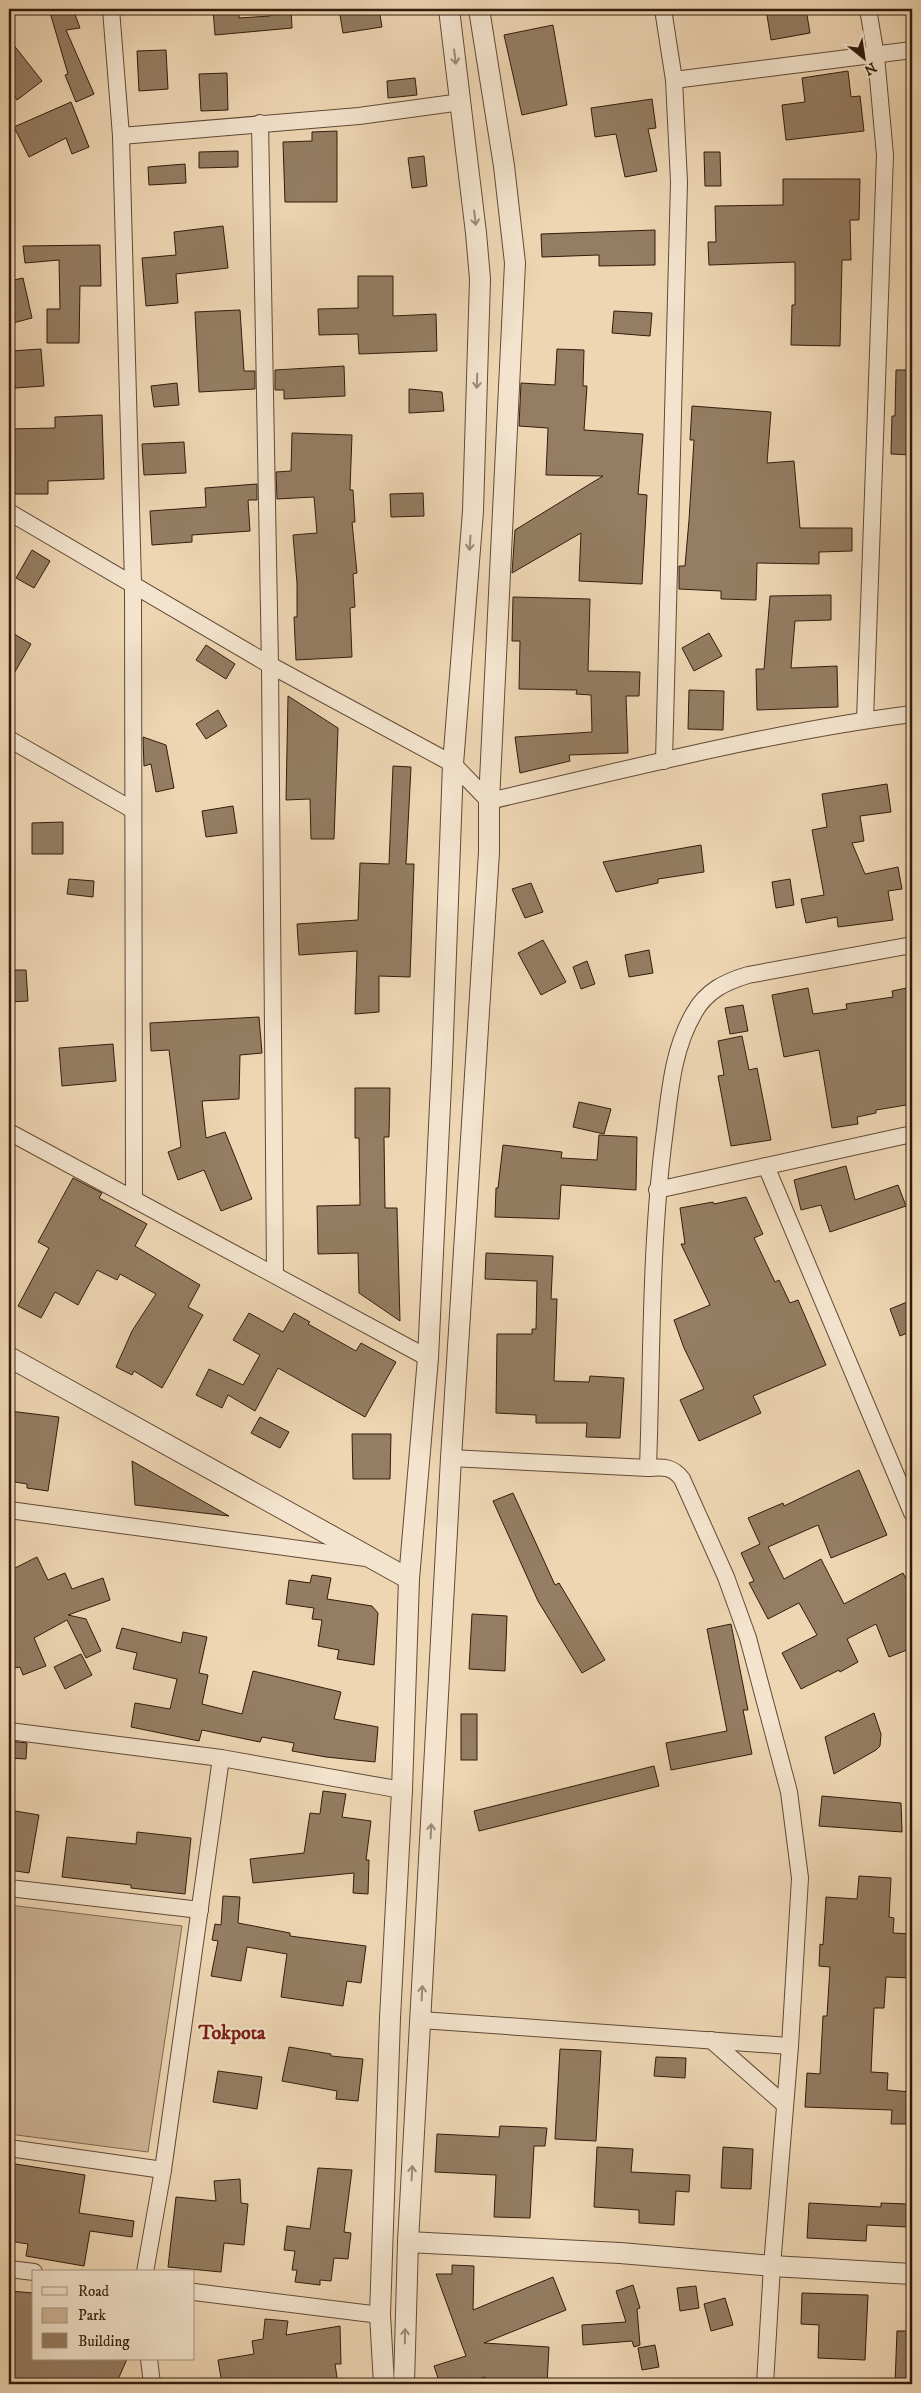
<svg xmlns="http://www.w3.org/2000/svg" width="921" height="2393" font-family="'IM FELL DW Pica',serif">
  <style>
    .green { fill: #ceb697; stroke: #806952 }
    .building { fill: #947d63; stroke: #321c0c }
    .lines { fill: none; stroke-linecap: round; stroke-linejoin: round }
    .minor-casing { stroke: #614a36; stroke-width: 18 }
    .tertiary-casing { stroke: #614a36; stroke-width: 22 }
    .minor { stroke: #f4e4ce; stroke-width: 16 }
    .tertiary { stroke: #f4e4ce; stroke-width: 20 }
    .oneway { stroke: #9d8a77 }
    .labels { text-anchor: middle; stroke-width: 4; stroke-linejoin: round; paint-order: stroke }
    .neighbourhood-label { font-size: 20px; font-weight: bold; fill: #7a1f14; stroke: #f4e4ce }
  </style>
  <rect width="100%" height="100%" fill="#eed6b3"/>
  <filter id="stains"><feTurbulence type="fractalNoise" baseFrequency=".004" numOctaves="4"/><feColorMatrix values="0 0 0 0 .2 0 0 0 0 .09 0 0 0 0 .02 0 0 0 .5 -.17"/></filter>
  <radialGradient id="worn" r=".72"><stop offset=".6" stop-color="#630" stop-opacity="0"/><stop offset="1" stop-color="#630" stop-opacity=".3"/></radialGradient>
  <polygon class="green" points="9,1905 182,1926 148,2152 9,2134"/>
  <g class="building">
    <polygon points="49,9 73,9 80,28 66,30 94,94 76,102 65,75 68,74"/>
    <polygon points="213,9 239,9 239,18 270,16 269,9 291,9 292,28 215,35"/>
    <polygon points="339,9 379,9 382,27 343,33"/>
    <polygon points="766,9 806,9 810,33 771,40"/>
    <polygon points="553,25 567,105 522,115 504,35"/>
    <polygon points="9,39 42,81 17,100 9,88"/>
    <polygon points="166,50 168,89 139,91 137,51"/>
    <polygon points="848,71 851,97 860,96 864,131 786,140 782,105 805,102 802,78"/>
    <polygon points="227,73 228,110 201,111 199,74"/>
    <polygon points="415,78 417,95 388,98 387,81"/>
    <polygon points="652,99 656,128 648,129 657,171 625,177 616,134 595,137 591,108"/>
    <polygon points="71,102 89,147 72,154 66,138 29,157 14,127"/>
    <polygon points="337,131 337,202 285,202 283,142 312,141 312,132"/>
    <polygon points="238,151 238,167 199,168 199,152"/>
    <polygon points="704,152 720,152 721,186 705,186"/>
    <polygon points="424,156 427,186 412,188 408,158"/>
    <polygon points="185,164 186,183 149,185 148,167"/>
    <polygon points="783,179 860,179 859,220 850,220 851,260 842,260 840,346 791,345 792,305 795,305 795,262 709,265 708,242 716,242 715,206 783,205"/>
    <polygon points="223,226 228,268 176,274 178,303 146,306 142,258 176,255 174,232"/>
    <polygon points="655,230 655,265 599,266 599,255 542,257 541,234"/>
    <polygon points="100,245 101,286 80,286 79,343 47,343 47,309 60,309 59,260 25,263 23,246"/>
    <polygon points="358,276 393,276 393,316 436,314 437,351 359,354 358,334 319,335 318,309 358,308"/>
    <polygon points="23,278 32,318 9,324 9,281"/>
    <polygon points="240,310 244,371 255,371 255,389 199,392 195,312"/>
    <polygon points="614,311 652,313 650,336 612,333"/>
    <polygon points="41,349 44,386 15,388 12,351"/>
    <polygon points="557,349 584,350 583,386 587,386 584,430 643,434 638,494 647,495 642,584 579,581 581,533 512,573 515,530 603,476 546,475 548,428 519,426 521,383 555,385"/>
    <polygon points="344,366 345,396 284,399 284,390 275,390 275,370"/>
    <polygon points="896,370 912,370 912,455 891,454 892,416 895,416"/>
    <polygon points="177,383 179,405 154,407 151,386"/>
    <polygon points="409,389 442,392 444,411 409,413"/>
    <polygon points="692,406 771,412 767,463 794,461 800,528 852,528 852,551 819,552 819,564 757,563 756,600 721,599 721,591 679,589 679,566 685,566 689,520 694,440 690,440"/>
    <polygon points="102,415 104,479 48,481 48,494 9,494 9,429 55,428 55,417"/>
    <polygon points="292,433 352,435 350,490 353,490 355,522 352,522 357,573 353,574 355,607 350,608 352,657 296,660 294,617 297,617 297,583 293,535 317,533 314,497 277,499 276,472 291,471"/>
    <polygon points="184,442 186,473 144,475 142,444"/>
    <polygon points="257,484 257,500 248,500 250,531 192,535 192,542 152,545 150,511 206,507 205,488"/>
    <polygon points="423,493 424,516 391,517 390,494"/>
    <polygon points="32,550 50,561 34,588 16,578"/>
    <polygon points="831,595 831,620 795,621 791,668 837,666 838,707 757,710 756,669 764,669 770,596"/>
    <polygon points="513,597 590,599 588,671 640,672 639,696 626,696 628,753 569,755 570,761 520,773 515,737 592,732 591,695 576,694 577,690 519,689 520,641 512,641"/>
    <polygon points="9,631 31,644 9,682"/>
    <polygon points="709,633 722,656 694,671 682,648"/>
    <polygon points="206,645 235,664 226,679 196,660"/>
    <polygon points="689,690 724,691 723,730 688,729"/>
    <polygon points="288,696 338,728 334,839 311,839 310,799 286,800"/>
    <polygon points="218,710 227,726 206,739 196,724"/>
    <polygon points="143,737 166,745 174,788 156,792 151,764 144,766"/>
    <polygon points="393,766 411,767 406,864 414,864 410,977 379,976 379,1012 355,1014 357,951 299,955 297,924 358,920 360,863 389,864"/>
    <polygon points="887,784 891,812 860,816 864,841 852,843 865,874 898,867 902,889 888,891 893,920 838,927 837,917 806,923 801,899 824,895 812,830 827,827 822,794"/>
    <polygon points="233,806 237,833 206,837 202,811"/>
    <polygon points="63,822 63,854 32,854 32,823"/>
    <polygon points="701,845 704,872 658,879 658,883 616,892 603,862"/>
    <polygon points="69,879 94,881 93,897 67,894"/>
    <polygon points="790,879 794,905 776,908 772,882"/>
    <polygon points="531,883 543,912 525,918 512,889"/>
    <polygon points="543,940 566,982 541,995 518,953"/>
    <polygon points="649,950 653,973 629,977 625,955"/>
    <polygon points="587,961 595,984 581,989 573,967"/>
    <polygon points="9,970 26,970 28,1001 9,1002"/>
    <polygon points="912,987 912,1104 876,1110 876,1113 857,1117 858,1124 832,1128 819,1050 784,1057 772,995 808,988 813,1014 847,1009 846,1004 893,997 892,991"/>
    <polygon points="743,1005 748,1031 730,1034 725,1008"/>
    <polygon points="259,1017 262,1053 240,1055 239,1099 202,1101 206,1138 225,1132 252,1199 221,1211 204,1170 178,1180 168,1152 181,1147 169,1050 151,1051 150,1023"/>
    <polygon points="742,1036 749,1070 757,1068 771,1140 731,1146 718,1076 724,1075 718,1041"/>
    <polygon points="113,1044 116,1081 62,1086 59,1048"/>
    <polygon points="355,1088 390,1088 389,1137 384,1137 385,1208 397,1208 400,1321 359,1293 358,1253 318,1254 317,1206 360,1205 359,1138 355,1138"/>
    <polygon points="579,1102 611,1109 604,1134 573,1127"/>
    <polygon points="599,1135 637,1137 636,1190 561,1185 559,1219 495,1217 496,1188 498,1188 503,1145 562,1152 561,1158 597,1160"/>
    <polygon points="846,1166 855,1200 898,1185 906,1206 830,1232 821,1205 801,1210 794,1180"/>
    <polygon points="73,1178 102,1193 99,1198 147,1224 135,1246 200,1285 188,1307 203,1315 162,1388 134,1371 132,1375 116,1367 132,1331 156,1294 120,1274 117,1280 97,1270 78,1305 55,1292 41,1318 18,1306 49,1248 38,1242"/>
    <polygon points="746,1197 763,1234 754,1238 775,1282 779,1280 790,1303 798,1300 826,1365 753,1396 761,1413 699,1441 680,1400 704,1389 684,1348 674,1320 710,1305 681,1244 685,1244 680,1208 713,1202 714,1204"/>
    <polygon points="486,1253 553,1256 551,1299 557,1299 554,1381 589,1382 590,1376 624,1378 620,1438 586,1437 587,1423 536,1423 536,1415 496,1413 497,1334 532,1334 532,1329 536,1329 537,1281 485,1279"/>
    <polygon points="912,1300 912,1331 900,1336 890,1309"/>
    <polygon points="249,1313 283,1332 294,1313 310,1322 308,1324 356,1351 361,1343 396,1362 365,1417 278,1368 255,1411 228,1395 222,1408 196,1395 209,1369 243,1385 260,1355 233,1340"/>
    <polygon points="9,1411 59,1417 48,1491 27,1488 27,1484 9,1481"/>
    <polygon points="260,1417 289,1432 280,1448 251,1433"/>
    <polygon points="352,1434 391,1434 390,1479 353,1479"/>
    <polygon points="132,1461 229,1516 135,1505"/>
    <polygon points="859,1470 887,1535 831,1558 818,1525 768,1547 784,1579 821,1559 844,1604 903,1573 912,1590 912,1648 889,1657 876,1624 847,1639 858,1662 840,1672 839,1670 801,1689 782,1653 817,1635 799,1603 768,1619 749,1583 754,1581 741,1553 760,1544 748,1518 783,1503 784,1506"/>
    <polygon points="513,1493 555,1585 559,1583 605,1660 582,1673 538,1601 493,1501"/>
    <polygon points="37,1557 48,1580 65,1573 72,1589 103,1578 110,1600 68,1615 86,1619 101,1651 86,1658 67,1620 34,1638 46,1666 23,1675 20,1667 9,1669 9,1571"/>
    <polygon points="312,1575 331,1578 327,1599 372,1606 378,1613 374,1665 337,1659 339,1650 318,1646 322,1620 312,1619 314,1608 286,1604 289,1580 310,1583"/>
    <polygon points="472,1614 507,1616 505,1671 469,1669"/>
    <polygon points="731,1624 748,1710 743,1710 752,1754 671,1770 666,1743 727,1731 707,1629"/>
    <polygon points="122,1628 181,1643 183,1632 207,1637 199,1673 208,1675 202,1704 242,1714 253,1671 341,1692 334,1719 378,1727 375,1762 326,1757 292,1751 294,1743 262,1737 260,1742 202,1730 199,1741 131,1727 135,1703 170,1709 177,1679 133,1669 137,1653 116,1648"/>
    <polygon points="81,1654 92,1675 65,1689 54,1667"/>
    <polygon points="874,1713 881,1734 880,1746 876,1750 834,1774 825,1737"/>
    <rect x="461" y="1714" width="16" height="46"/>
    <polygon points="9,1741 27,1743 26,1759 9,1758"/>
    <polygon points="654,1766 659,1786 479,1831 474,1811"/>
    <polygon points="323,1791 346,1794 342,1817 371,1821 366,1860 369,1860 368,1894 353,1893 354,1873 253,1883 250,1859 304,1853 310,1813 320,1814"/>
    <polygon points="822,1796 901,1803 902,1832 819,1826"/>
    <polygon points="9,1810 39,1815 29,1873 9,1870"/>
    <polygon points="137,1832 191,1838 185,1894 131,1888 131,1885 62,1877 67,1837 136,1844"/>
    <polygon points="859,1876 891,1878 889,1917 894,1918 893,1933 912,1934 912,1978 886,1977 884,2008 874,2008 871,2072 888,2073 887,2090 912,2092 911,2124 891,2124 892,2110 805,2107 807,2073 820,2074 823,2016 827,2016 830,1967 819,1966 820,1944 823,1945 826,1897 857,1899"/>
    <polygon points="223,1896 240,1897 238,1923 290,1933 290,1936 366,1946 361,1983 347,1981 343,2006 281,1997 287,1954 247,1947 241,1981 211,1976 218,1941 212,1940 215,1924 221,1925"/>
    <polygon points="289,2047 331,2054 331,2056 363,2059 358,2101 336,2099 337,2091 282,2081"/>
    <polygon points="560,2049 601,2051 596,2141 555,2139"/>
    <polygon points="656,2057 686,2058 685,2078 654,2076"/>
    <polygon points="218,2071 262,2077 257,2109 213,2102"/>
    <polygon points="500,2126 547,2128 545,2146 534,2146 530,2218 494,2217 496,2175 435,2172 437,2134 499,2137"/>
    <polygon points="597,2147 633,2149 631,2172 690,2175 689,2192 676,2191 674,2225 639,2223 639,2210 594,2207"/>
    <polygon points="723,2147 753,2149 751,2189 721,2188"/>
    <polygon points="9,2163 85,2175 79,2213 134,2221 132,2237 90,2231 84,2266 26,2256 28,2244 9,2241"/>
    <polygon points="318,2168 352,2170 344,2232 351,2233 348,2259 334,2258 331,2281 320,2280 320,2285 295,2282 297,2270 292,2270 295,2251 284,2250 287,2226 310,2229"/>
    <polygon points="240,2179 241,2203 248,2204 244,2245 224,2243 221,2272 168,2267 176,2197 216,2201 214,2181"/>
    <polygon points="809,2203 881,2207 881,2203 908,2204 907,2227 867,2225 866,2241 807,2238"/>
    <polygon points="452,2265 474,2266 473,2310 553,2277 566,2310 484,2343 549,2347 547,2384 485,2384 485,2377 461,2384 440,2384 434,2366 466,2356 436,2274 452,2274"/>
    <polygon points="633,2285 640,2308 637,2309 640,2345 634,2347 632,2341 583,2345 582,2325 626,2322 616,2291"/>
    <polygon points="696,2286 699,2308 680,2311 677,2288"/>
    <polygon points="9,2291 34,2293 34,2359 127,2359 116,2384 9,2384"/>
    <polygon points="802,2293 868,2295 865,2360 818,2358 819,2325 801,2324"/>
    <polygon points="725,2298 733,2325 711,2331 704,2304"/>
    <polygon points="265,2319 288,2321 286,2335 340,2326 341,2364 335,2364 338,2384 222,2384 218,2360 254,2354 252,2341 263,2339"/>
    <polygon points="897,2331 912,2331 912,2384 895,2384"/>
    <polygon points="655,2345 659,2367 642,2370 638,2348"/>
  </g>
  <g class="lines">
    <defs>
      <g id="minor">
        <polyline points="111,9 121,136 133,583 134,1199"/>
        <polyline points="663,9 674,80 679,182 664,761"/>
        <polyline points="674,80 912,50"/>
        <polyline points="260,123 270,665 275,1274"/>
        <polyline points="121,136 359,116 461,102"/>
        <path d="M9 512 270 665 453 764 489 801C629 769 770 732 912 714"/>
        <polyline points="865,720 885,155 876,56 868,9"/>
        <polyline points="9,739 133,810"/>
        <polyline points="9,1132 428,1358"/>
        <polyline points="766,1166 912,1513"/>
        <polyline points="657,1190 912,1134"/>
        <polyline points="451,1458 648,1468"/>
        <polyline points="9,1510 366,1558"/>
        <polyline points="9,1731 221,1758 402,1790"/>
        <polyline points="9,1888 200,1910"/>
        <polyline points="421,2020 790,2046"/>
        <polyline points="711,2040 785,2105"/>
        <polyline points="9,2148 163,2170"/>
        <polyline points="9,2269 34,2272"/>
        <polyline points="145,2272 163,2170 221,1758"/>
        <polyline points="194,2292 380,2315"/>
        <polyline points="149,2359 152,2384"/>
        <path d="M765 2384 772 2266 790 2046 800 1878 789 1792 748 1638 726 1577 682 1479C672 1466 663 1467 648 1468 652 1355 650 1242 665 1130 670 1090 673 1049 694 1013 706 991 725 982 748 975L912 945"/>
      </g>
      <g id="tertiary">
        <polyline points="9,1357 409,1579"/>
        <polyline points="408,2242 620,2253 772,2266 912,2274"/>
        <polyline points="384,2384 380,2315 390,2018 402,1790 409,1579 428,1358 442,1063 453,764 473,511 480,279 476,233 449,9"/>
        <polyline points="404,2384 408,2242 451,1458 489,852 489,801 515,263 504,166 479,9"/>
      </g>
    </defs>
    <use href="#minor" class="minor-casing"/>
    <use href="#tertiary" class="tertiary-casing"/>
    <use href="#minor" class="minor"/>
    <use href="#tertiary" class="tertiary"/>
  </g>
  <defs><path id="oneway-shaft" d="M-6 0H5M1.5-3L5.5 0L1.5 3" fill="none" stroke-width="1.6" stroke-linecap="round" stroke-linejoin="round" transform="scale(1.25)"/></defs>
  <g class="oneway">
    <use href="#oneway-shaft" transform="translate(455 57) rotate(83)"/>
    <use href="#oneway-shaft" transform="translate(475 218) rotate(83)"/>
    <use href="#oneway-shaft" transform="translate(477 381) rotate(92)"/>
    <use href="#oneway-shaft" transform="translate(470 543) rotate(94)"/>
    <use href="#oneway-shaft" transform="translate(431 1831) rotate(-87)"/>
    <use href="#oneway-shaft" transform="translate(422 1993) rotate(-87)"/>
    <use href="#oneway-shaft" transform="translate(412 2173) rotate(-87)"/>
    <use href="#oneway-shaft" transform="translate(405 2336) rotate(-89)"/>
  </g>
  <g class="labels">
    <g class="neighbourhood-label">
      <text x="232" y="2039">Tokpota</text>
    </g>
  </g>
  <rect width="921" height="2393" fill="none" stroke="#eed6b3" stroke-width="30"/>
  <rect x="10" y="10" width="901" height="2373" fill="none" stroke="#321c0c" stroke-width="2.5"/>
  <rect x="15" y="15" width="891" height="2363" fill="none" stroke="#321c0c"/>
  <rect x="32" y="2270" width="162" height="90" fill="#f4e4ce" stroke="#a69480"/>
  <rect x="42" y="2287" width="25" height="8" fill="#f4e4ce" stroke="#a69480"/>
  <text x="78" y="2296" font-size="15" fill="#321c0c">Road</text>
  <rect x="42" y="2308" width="25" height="15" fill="#ceb697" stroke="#a69480"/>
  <text x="78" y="2320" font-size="15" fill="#321c0c">Park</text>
  <rect x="42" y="2333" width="25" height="15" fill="#947d63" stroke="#a69480"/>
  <text x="78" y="2346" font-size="15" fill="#321c0c">Building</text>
  <g transform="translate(864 58) rotate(150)" stroke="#f4e4ce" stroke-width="4" paint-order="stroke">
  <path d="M0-4L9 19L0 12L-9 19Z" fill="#321c0c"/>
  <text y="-8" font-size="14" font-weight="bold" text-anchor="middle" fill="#321c0c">N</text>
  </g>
  <rect width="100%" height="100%" filter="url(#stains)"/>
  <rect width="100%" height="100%" fill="url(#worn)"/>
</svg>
